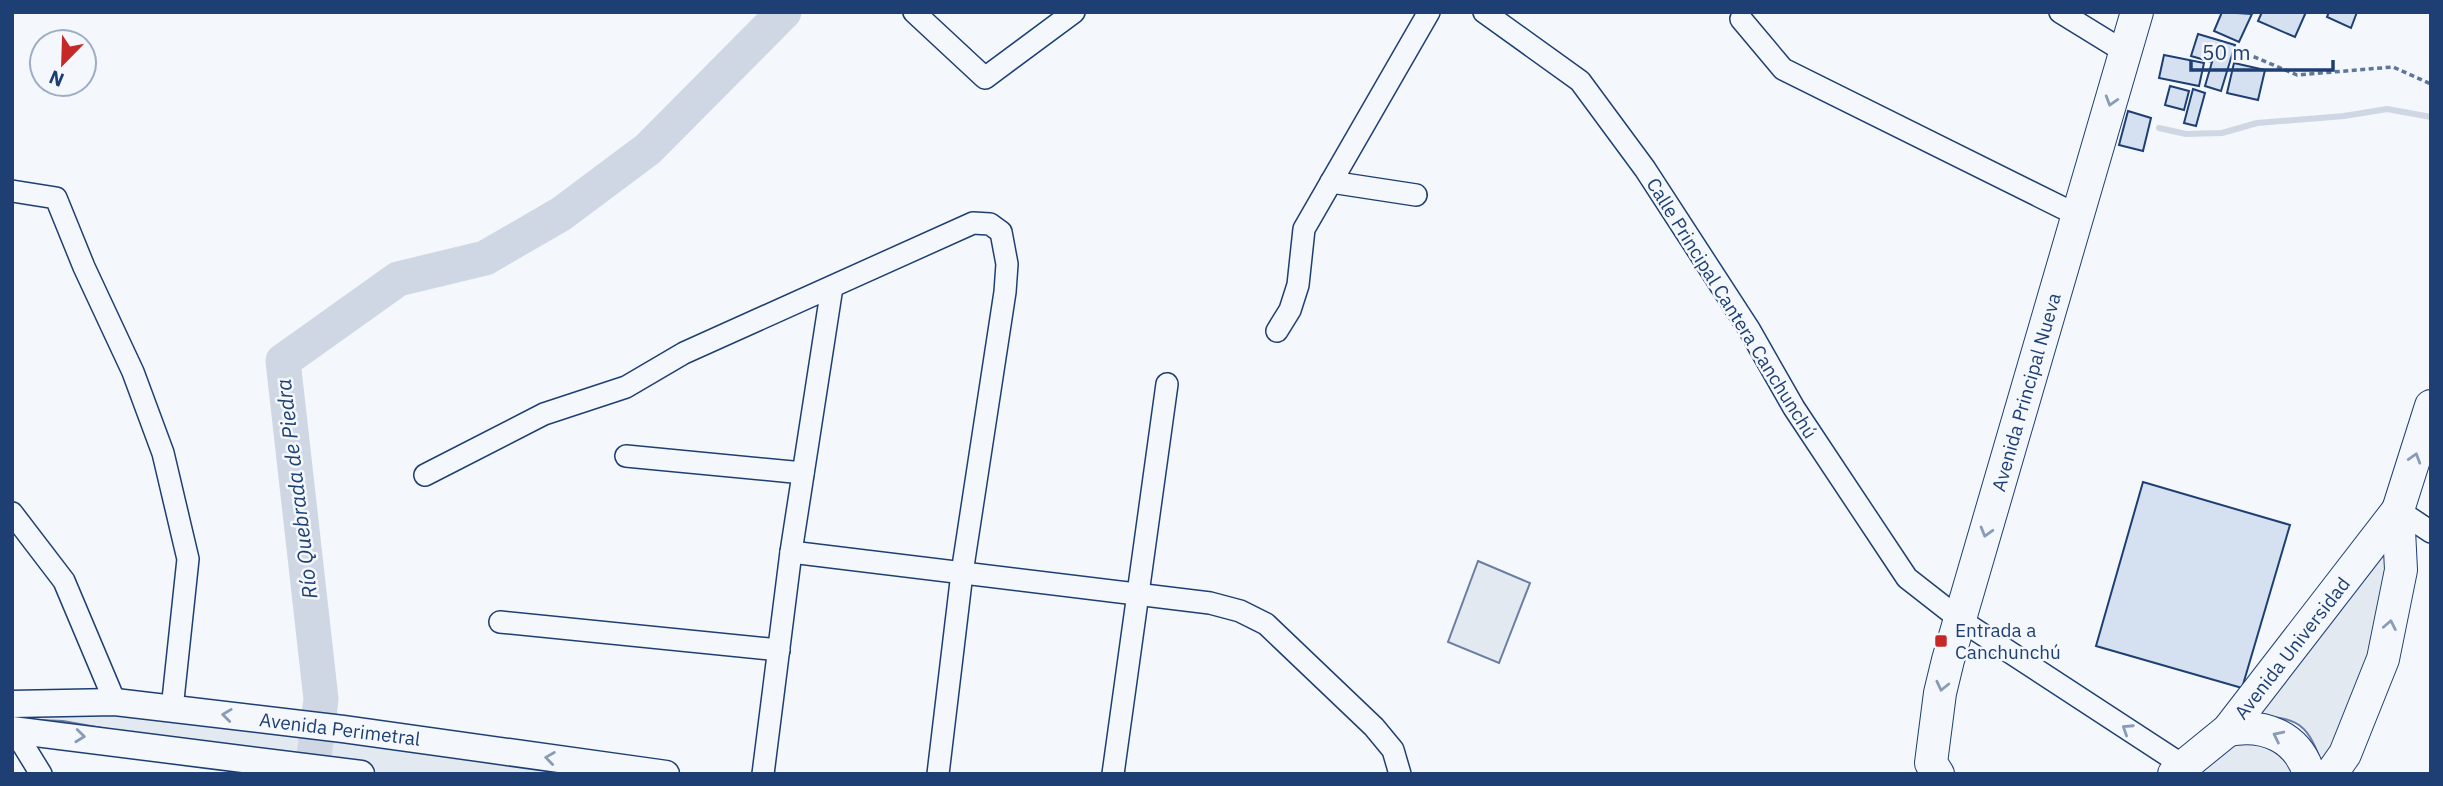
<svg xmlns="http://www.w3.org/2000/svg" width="2443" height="786" font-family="'IBM Plex Sans',sans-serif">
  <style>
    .green { fill: #e3e9f0; stroke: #687fa3; stroke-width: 2 }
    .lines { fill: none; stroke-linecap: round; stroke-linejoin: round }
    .stream { stroke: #cfd7e4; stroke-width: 6 }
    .river { stroke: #cfd7e4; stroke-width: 35 }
    .building { fill: #d5e0f0; stroke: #1d3f73; stroke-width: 2 }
    .minor-casing { stroke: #1d3f73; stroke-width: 24 }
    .major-casing { stroke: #1d3f73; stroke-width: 29 }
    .highway-casing { stroke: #1d3f73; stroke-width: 34 }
    .path { stroke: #5e769c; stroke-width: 3.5; stroke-dasharray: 5 3.5; stroke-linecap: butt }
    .minor { stroke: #f4f7fb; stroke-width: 21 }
    .major { stroke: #f4f7fb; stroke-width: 26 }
    .highway { stroke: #f4f7fb; stroke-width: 32 }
    .oneway { stroke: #889bb7 }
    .poi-dot { fill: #c62828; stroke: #f4f7fb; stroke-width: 2.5 }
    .labels { text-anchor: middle; stroke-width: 5; stroke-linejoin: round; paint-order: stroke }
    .street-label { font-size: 19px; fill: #1d3f73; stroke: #f4f7fb }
    .poi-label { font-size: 19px; fill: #1d3f73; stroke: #f4f7fb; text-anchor: start }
    .water-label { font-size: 21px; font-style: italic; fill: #1d3f73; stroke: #f4f7fb }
  </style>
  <rect width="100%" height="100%" fill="#f4f7fb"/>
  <g class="green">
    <path d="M2395 528 2376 659 2322 766C2311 728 2299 716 2258 716Z"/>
    <polygon points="1478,561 1530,583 1499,663 1448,642"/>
    <polygon points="114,707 666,774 361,774 63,721 12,719 12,711"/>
    <polygon points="2270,738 2299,774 2193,774 2234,740"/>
  </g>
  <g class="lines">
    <polyline class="stream" points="2159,128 2186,134 2222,133 2257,123 2344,116 2387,109 2431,117"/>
    <polyline class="river" points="312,774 321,699 283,361 398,279 485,258 561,214 648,149 784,12"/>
  </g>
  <g class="building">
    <polygon points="2222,12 2252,14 2239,42 2214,31"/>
    <polygon points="2262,12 2306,12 2295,37 2258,21"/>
    <polygon points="2329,12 2357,12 2351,28 2327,17"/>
    <polygon points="2198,34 2235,45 2221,91 2205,86 2212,62 2191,56"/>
    <polygon points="2164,55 2204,63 2199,86 2159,78"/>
    <polygon points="2234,63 2265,70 2258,100 2227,93"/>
    <polygon points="2170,86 2189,91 2184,110 2165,105"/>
    <polygon points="2193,89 2205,93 2196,126 2184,123"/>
    <polygon points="2128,111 2151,118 2143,151 2119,145"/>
    <polygon points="2143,482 2290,525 2242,688 2096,646"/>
  </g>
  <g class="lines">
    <defs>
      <g id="minor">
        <polyline points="914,12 985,78 1074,12"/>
        <polyline points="1484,12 1580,81 1645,169 1749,329 1794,408 1907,578 1962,621 2184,766"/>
        <polyline points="2060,12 2125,52"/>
        <polyline points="1741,19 1783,69 2077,215"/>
        <polyline points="1331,182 1416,195"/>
        <polyline points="12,191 56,198 84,267 133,372 163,453 188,559 172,709"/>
        <polyline points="1277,331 1290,310 1298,285 1304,229 1429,12"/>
        <polyline points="626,456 803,473"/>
        <polyline points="425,475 544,414 626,387 684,353 973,223 990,224 1001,232 1007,264 1005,292 962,573 938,774"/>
        <polyline points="2398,510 2431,532"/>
        <polyline points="12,513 64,581 115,702"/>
        <polyline points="791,552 1210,603 1240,611 1266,624 1374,727 1393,750 1400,774"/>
        <polyline points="500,622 779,650"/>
        <polyline points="14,730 41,774"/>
        <polyline points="763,774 791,552 832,287"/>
        <polyline points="1113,774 1167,384"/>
      </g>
      <g id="major">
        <polyline points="12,704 115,702 343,729 666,774"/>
        <polyline points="12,730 361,774"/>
      </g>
      <g id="highway">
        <path d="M2228 730C2265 723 2298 737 2309 774"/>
        <polyline points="1938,774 1931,763 1940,693 1948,660 2137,12"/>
        <polyline points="2174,774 2228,730 2398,510"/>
        <polyline points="2331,774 2345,754 2383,659 2401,570 2398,510 2431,406"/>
      </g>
    </defs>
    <use href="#minor" class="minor-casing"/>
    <use href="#major" class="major-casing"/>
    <use href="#highway" class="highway-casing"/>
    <polyline class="path" points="2238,50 2297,75 2393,67 2431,84"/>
    <use href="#minor" class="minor"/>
    <use href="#major" class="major"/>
    <use href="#highway" class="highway"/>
  </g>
  <defs><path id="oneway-chevron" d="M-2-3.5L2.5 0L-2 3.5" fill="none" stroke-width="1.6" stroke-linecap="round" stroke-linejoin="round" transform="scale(1.75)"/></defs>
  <g class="oneway">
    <use href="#oneway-chevron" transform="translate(2111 101) rotate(107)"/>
    <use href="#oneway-chevron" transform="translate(2415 458) rotate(-73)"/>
    <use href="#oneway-chevron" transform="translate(1986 532) rotate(106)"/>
    <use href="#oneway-chevron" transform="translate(2390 625) rotate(-79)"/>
    <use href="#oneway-chevron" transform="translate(1942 686) rotate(103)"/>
    <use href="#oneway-chevron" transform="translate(227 715) rotate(-173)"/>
    <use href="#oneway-chevron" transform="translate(2127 729) rotate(-147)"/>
    <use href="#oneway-chevron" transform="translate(80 736) rotate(6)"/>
    <use href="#oneway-chevron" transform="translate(2278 736) rotate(-154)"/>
    <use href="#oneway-chevron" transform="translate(550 758) rotate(-172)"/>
  </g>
  <rect class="poi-dot" x="1934" y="634" width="14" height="14" rx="3.5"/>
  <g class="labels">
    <g class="street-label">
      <text transform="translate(1732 308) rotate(58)" y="7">Calle Principal Cantera Canchunchú</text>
      <text transform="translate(2026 392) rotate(-74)" y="7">Avenida Principal Nueva</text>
      <text transform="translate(2292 648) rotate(-52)" y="7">Avenida Universidad</text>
      <text transform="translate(340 729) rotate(7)" y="7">Avenida Perimetral</text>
    </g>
    <g class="poi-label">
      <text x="1955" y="637">Entrada a<tspan x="1955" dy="22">Canchunchú</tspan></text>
    </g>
    <g class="water-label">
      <text transform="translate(297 489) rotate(-97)" y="7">Río Quebrada de Piedra</text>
    </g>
  </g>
  <rect width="2443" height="786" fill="none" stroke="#1d3f73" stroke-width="28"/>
  <g transform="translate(63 63) rotate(203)"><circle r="33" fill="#f4f7fb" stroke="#9eadc5" stroke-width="2"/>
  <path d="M0-5L12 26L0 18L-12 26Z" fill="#c62828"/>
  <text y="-10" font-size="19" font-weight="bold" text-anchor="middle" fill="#1d3f73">N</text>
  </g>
  <path d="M2191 60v10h142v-10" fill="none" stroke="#1d3f73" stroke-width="3.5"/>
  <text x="2202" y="60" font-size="21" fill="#1d3f73" stroke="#f4f7fb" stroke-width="5" paint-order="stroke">50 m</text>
</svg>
